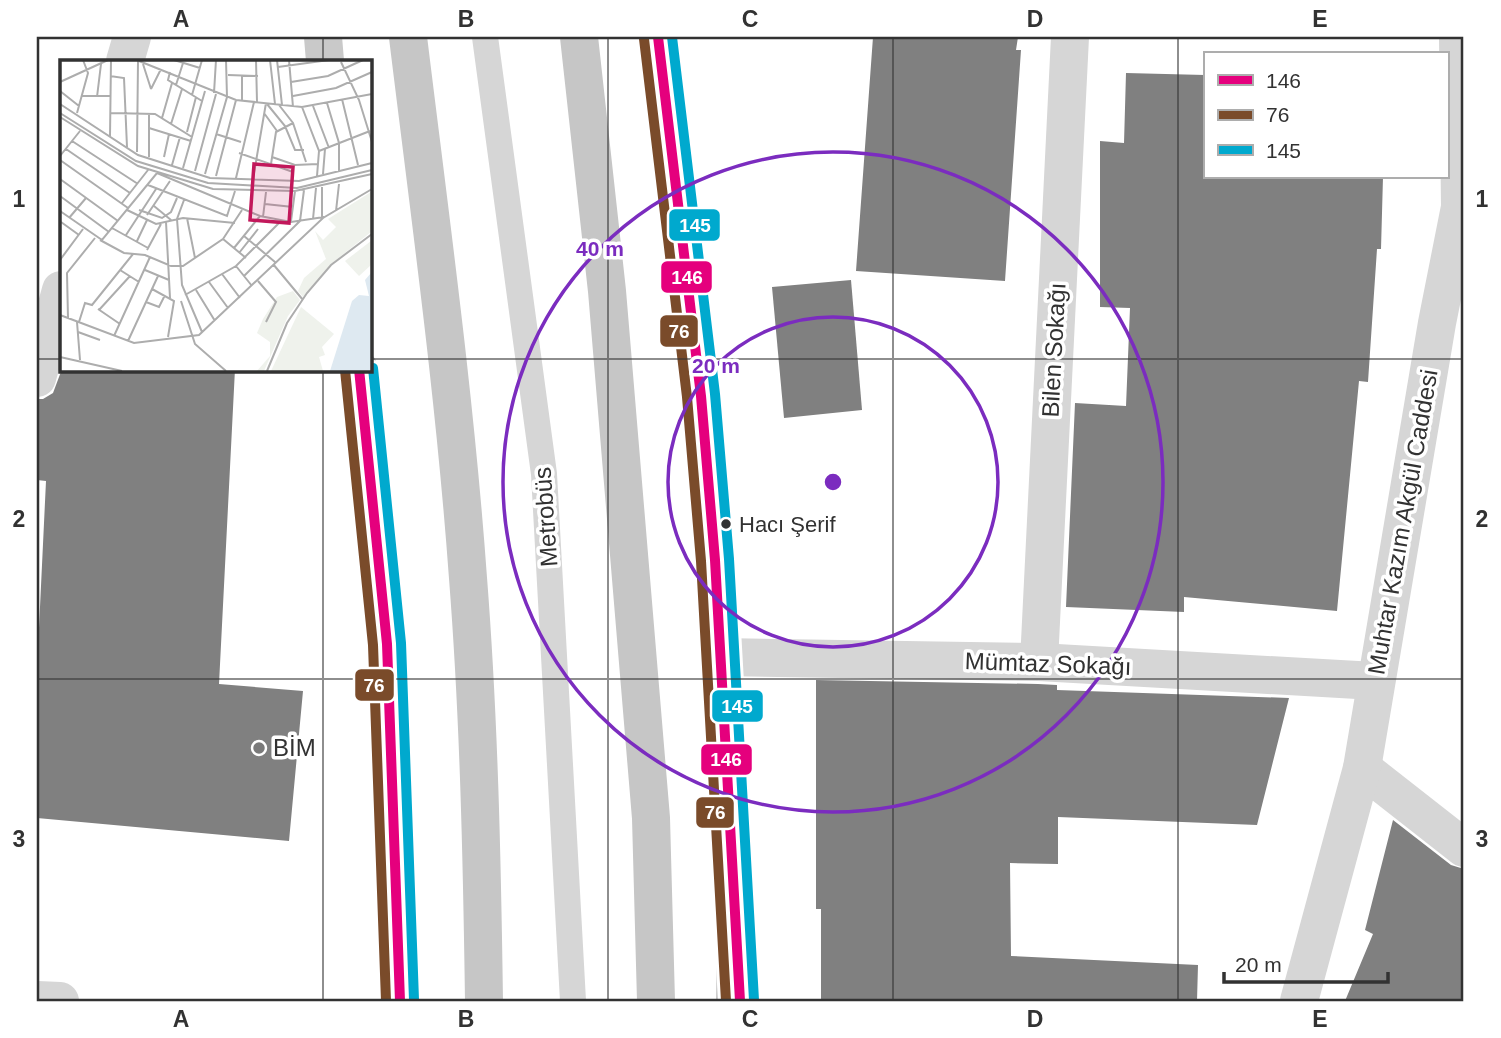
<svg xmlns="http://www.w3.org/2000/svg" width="1501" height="1038" font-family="Arial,sans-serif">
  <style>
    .building { fill: #808080 }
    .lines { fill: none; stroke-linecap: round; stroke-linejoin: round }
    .service { stroke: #d6d6d6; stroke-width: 26 }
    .minor { stroke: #d6d6d6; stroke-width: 38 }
    .tertiary { stroke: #d6d6d6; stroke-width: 38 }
    .primary { stroke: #c9c9c9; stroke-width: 38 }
    .trunk { stroke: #c6c6c6; stroke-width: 38 }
    .bus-1-casing { stroke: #fff; stroke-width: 16 }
    .bus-2-casing { stroke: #fff; stroke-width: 16 }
    .bus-3-casing { stroke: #fff; stroke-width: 16 }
    .bus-1 { stroke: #e5007d; stroke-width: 10 }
    .bus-2 { stroke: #7a4b2a; stroke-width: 10 }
    .bus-3 { stroke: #00a9ce; stroke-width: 10 }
    .grid { fill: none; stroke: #323232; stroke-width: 2; stroke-opacity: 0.55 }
    .ring { fill: none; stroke: #7b2cbf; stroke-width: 3.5 }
    .bus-dot { fill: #323232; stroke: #fff; stroke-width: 2.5 }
    .poi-dot { fill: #7a7a7a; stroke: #fff; stroke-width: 2.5 }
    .labels { text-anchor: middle; stroke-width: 7; stroke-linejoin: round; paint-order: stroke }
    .bus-label { font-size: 22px; fill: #323232; stroke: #fff; text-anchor: start }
    .street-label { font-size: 24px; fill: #323232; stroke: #fff }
    .poi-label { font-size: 24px; fill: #323232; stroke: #fff; text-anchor: start }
    .inset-road { fill: none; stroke: #adadad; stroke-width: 2 }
    .view { fill: #c2185b; fill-opacity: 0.15; stroke: #c2185b; stroke-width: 3.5 }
    .inset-edge { fill: none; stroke: #323232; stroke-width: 3.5 }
    .centre { fill: #7b2cbf; stroke: #fff; stroke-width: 3.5 }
    .ring-label { font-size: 21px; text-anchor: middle; font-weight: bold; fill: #7b2cbf; stroke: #fff; stroke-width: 7; stroke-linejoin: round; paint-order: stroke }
    .line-badge { stroke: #fff; stroke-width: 2.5 }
    .badge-label { font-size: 19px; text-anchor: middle; font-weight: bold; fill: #fff }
    .neatline { fill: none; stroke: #323232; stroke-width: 2.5 }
    .grid-label { font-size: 23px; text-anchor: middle; font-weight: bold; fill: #323232 }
  </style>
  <rect width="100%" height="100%" fill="#fff"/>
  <g class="building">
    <polygon points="873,37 1018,37 1016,50 1021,50 1005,281 856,271"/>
    <polygon points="1126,73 1205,75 1205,177 1383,177 1381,249 1377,249 1368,382 1359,381 1337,611 1184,597 1184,612 1066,607 1075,403 1126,406 1130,308 1100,307 1100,141 1124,143"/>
    <polygon points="851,280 862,410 784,418 772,287"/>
    <polygon points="62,369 235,369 219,684 303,691 289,841 37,818 37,670 46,481 37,480 37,399 43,399 53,393"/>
    <polygon points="816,680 1038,684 1057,685 1057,690 1289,698 1257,825 1058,817 1058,864 1010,863 1011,956 1198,965 1197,1001 821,1001 821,909 816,909"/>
    <polygon points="1393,820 1451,865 1464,869 1464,1001 1345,1001 1373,934 1365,930"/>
  </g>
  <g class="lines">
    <polyline class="service" points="485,37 544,474 573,1001"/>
    <g class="minor">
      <polyline points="125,61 132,37"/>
      <polyline points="37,378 61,290"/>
      <polyline points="720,657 1039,662 1375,681"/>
      <polyline points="1039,662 1070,37"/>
      <polyline points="1362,768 1464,848"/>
      <polyline points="37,1000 60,1001"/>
    </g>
    <polyline class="tertiary" points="1299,1001 1362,768 1437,323 1460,207 1458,37"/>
    <g class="primary">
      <polyline points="323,37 325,61"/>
      <polyline points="658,37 701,396 715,560 738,976"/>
      <polyline points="359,369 387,644 400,1001"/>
    </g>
    <g class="trunk">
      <path d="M408 37C430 217 455 397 468 578 479 719 482 860 484 1001"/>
      <polyline points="579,37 607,291 651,818 656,1001"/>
      <polyline points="735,1001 736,943"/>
    </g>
    <defs>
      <g id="bus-1">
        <polyline points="658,37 701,396 715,560 740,1001"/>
        <polyline points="359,369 387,644 400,1001"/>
      </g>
      <g id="bus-2">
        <polyline points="644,39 687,397 701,561 726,1001"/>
        <polyline points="345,370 373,645 386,1001"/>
      </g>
      <g id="bus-3">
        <polyline points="672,37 715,394 729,559 754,1000"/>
        <polyline points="373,368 401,643 414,1000"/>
      </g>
    </defs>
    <use href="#bus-1" class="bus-1-casing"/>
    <use href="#bus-2" class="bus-2-casing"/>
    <use href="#bus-3" class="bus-3-casing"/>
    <use href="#bus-1" class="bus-1"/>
    <use href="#bus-2" class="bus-2"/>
    <use href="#bus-3" class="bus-3"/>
  </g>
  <path class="grid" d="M323 37V61M608 37V1001M893 37V1001M1178 37V1001M37 359H61M369 359H1464M323 369V1001M37 679H1464"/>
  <g class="ring">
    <circle cx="833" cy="482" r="165"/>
    <circle cx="833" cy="482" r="330"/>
  </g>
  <circle class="bus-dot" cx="726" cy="524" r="6"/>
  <circle class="poi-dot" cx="259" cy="748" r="7"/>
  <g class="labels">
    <g class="bus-label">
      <text x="739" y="532">Hacı Şerif</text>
    </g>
    <g class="street-label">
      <text transform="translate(1054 350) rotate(-87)" y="8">Bilen Sokağı</text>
      <text transform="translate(546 517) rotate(-94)" y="8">Metrobüs</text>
      <text transform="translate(1403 522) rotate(-80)" y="8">Muhtar Kazım Akgül Caddesi</text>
      <text transform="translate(1048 664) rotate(2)" y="8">Mümtaz Sokağı</text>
    </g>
    <g class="poi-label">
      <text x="273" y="756">BİM</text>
    </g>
  </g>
  <g transform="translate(60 60)">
    <rect width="312" height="312" fill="#fff"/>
    <path d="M311 132V172L271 204 243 237 238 231 244 218 266 199 255 171 263 180 276 167 268 159ZM311 181V205L299 216 285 201ZM233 231 240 240 228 256 204 311H197L210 296V282L197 273 203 259 217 237ZM241 247 274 274 262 287 265 295 259 297 263 311H211Z" fill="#eff2ec"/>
    <path d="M311 213V311H270L292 241 299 235 309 236 305 220Z" fill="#dee9f1"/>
    <path class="inset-road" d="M114 0 140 8M196 0 197 42M210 0 215 44M217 0 222 45M229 0 233 47M79 1 176 40 242 47 312 34M281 2 299 40 312 82M83 4 91 29M218 7 269 0M110 12 108 20 142 41M168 15 198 16M50 16 64 18 67 87M0 22 48 0M231 22 268 16 303 0M116 25 123 3M91 29 101 9M0 31 19 46M154 33 156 0M132 35 142 0M22 36H50M233 36 276 28 312 12M37 37 41 4M282 39 298 105M182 41V15M267 43 279 83V111M0 44 78 95 150 118 239 121 312 103M207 44 225 66 235 90H244M219 45 233 63 246 102M253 46 269 88M242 47 259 91 257 116M0 53 76 101 148 123 237 128 312 110M17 53 28 13 23 0M51 53 95 54 132 77M204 53 217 71M89 54V97M0 57 78 106 153 129 235 131 312 114M102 58 112 23M111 64 122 29M89 68 131 81M127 72 136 37M156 74 181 82M50 76 51 0M12 81 78 124M6 89 70 133M259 91 310 71M77 92 78 1M179 93 233 112M0 96 20 71M104 97 109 74M212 97 235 105 258 104M0 100 68 148M211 104 216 72 233 63M112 105 120 77M123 108 145 31M135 111 156 34M145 114 167 37 166 0M263 114 265 89M156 116 176 40M176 118 194 42M0 119 58 161M193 119 206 43M88 125 167 156 175 131M0 136 49 172M124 140 117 159 122 225 142 272M62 143 88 110M205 144 233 147M94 146 111 160M67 150 96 164 123 158 175 163M79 150 102 158 111 152 117 138M0 151 42 180 97 113 200 156 231 162 264 157M276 151 279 124M87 155 110 121M203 157 206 132M262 157V127M9 158 26 138M127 158 135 198M253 159 256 128M231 161 235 131M1 162 19 175M106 162 110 238M52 168 88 188M66 175 96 129M184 176 215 202M163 179 182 150M40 180 64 193 85 195 111 206H123L163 179 186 198M77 181 87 160M174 188 200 156M87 190 101 164M179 193 198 169M0 200 23 169M213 204 243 240M176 206 192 226M60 210 79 222M85 210 109 220M162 214 180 238M184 216 240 161 244 130M198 221 216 242 206 262M149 222 168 248M92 229 114 241 108 277M136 230 155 261M125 235 176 206 220 162M121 241 135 284 166 311M86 242 99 247 105 235M38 249 60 264M39 250 70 216M0 255 74 283 139 275 263 158 312 129M8 258 7 213 35 178M17 262 20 300M19 262 25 243 32 245 73 194M18 272 40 280M54 276 90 197M68 281 98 216M0 297 62 311M207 311 227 263 247 233 271 205 312 174"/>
    <path class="view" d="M194 104 233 107 229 163 190 160Z"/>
    <rect width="312" height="312" class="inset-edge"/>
  </g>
  <circle cx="833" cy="482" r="10" class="centre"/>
  <g class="ring-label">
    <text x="600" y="256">40 m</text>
    <text x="716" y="373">20 m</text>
  </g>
  <g class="line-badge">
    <rect x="668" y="208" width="53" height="34" rx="7" fill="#00a9ce"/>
    <rect x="660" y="260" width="53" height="34" rx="7" fill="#e5007d"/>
    <rect x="659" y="314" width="40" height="34" rx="7" fill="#7a4b2a"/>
    <rect x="354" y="668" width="41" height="34" rx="7" fill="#7a4b2a"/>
    <rect x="711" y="689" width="53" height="34" rx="7" fill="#00a9ce"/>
    <rect x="700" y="743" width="53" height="33" rx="7" fill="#e5007d"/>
    <rect x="695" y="796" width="40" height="33" rx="7" fill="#7a4b2a"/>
  </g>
  <g class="badge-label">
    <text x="695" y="232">145</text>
    <text x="687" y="284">146</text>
    <text x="679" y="338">76</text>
    <text x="374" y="692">76</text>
    <text x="737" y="713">145</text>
    <text x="726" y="766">146</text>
    <text x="715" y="819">76</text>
  </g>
  <rect width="1501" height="1038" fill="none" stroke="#ffffff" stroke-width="77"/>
  <rect x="1204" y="52" width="245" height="126" fill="#ffffff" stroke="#adadad" stroke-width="2"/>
  <rect x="1218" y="75" width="35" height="10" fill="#e5007d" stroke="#adadad" stroke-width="2"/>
  <text x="1266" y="88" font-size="21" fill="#323232">146</text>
  <rect x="1218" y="110" width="35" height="10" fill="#7a4b2a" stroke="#adadad" stroke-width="2"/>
  <text x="1266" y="122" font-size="21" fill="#323232">76</text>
  <rect x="1218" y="145" width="35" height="10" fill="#00a9ce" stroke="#adadad" stroke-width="2"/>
  <text x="1266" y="158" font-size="21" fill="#323232">145</text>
  <path d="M1224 972v10h164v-10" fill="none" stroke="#323232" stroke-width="3.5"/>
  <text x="1235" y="972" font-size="21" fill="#323232" stroke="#ffffff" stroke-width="5" paint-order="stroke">20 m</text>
  <rect x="38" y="38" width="1424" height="962" class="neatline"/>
  <g class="grid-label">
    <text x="181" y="27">A</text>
    <text x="466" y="27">B</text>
    <text x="750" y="27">C</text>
    <text x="1035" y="27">D</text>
    <text x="1320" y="27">E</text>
    <text x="19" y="207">1</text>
    <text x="1482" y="207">1</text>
    <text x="19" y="527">2</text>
    <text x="1482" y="527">2</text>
    <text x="19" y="847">3</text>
    <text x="1482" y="847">3</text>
    <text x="181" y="1027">A</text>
    <text x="466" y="1027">B</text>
    <text x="750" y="1027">C</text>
    <text x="1035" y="1027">D</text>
    <text x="1320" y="1027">E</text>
  </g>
</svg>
